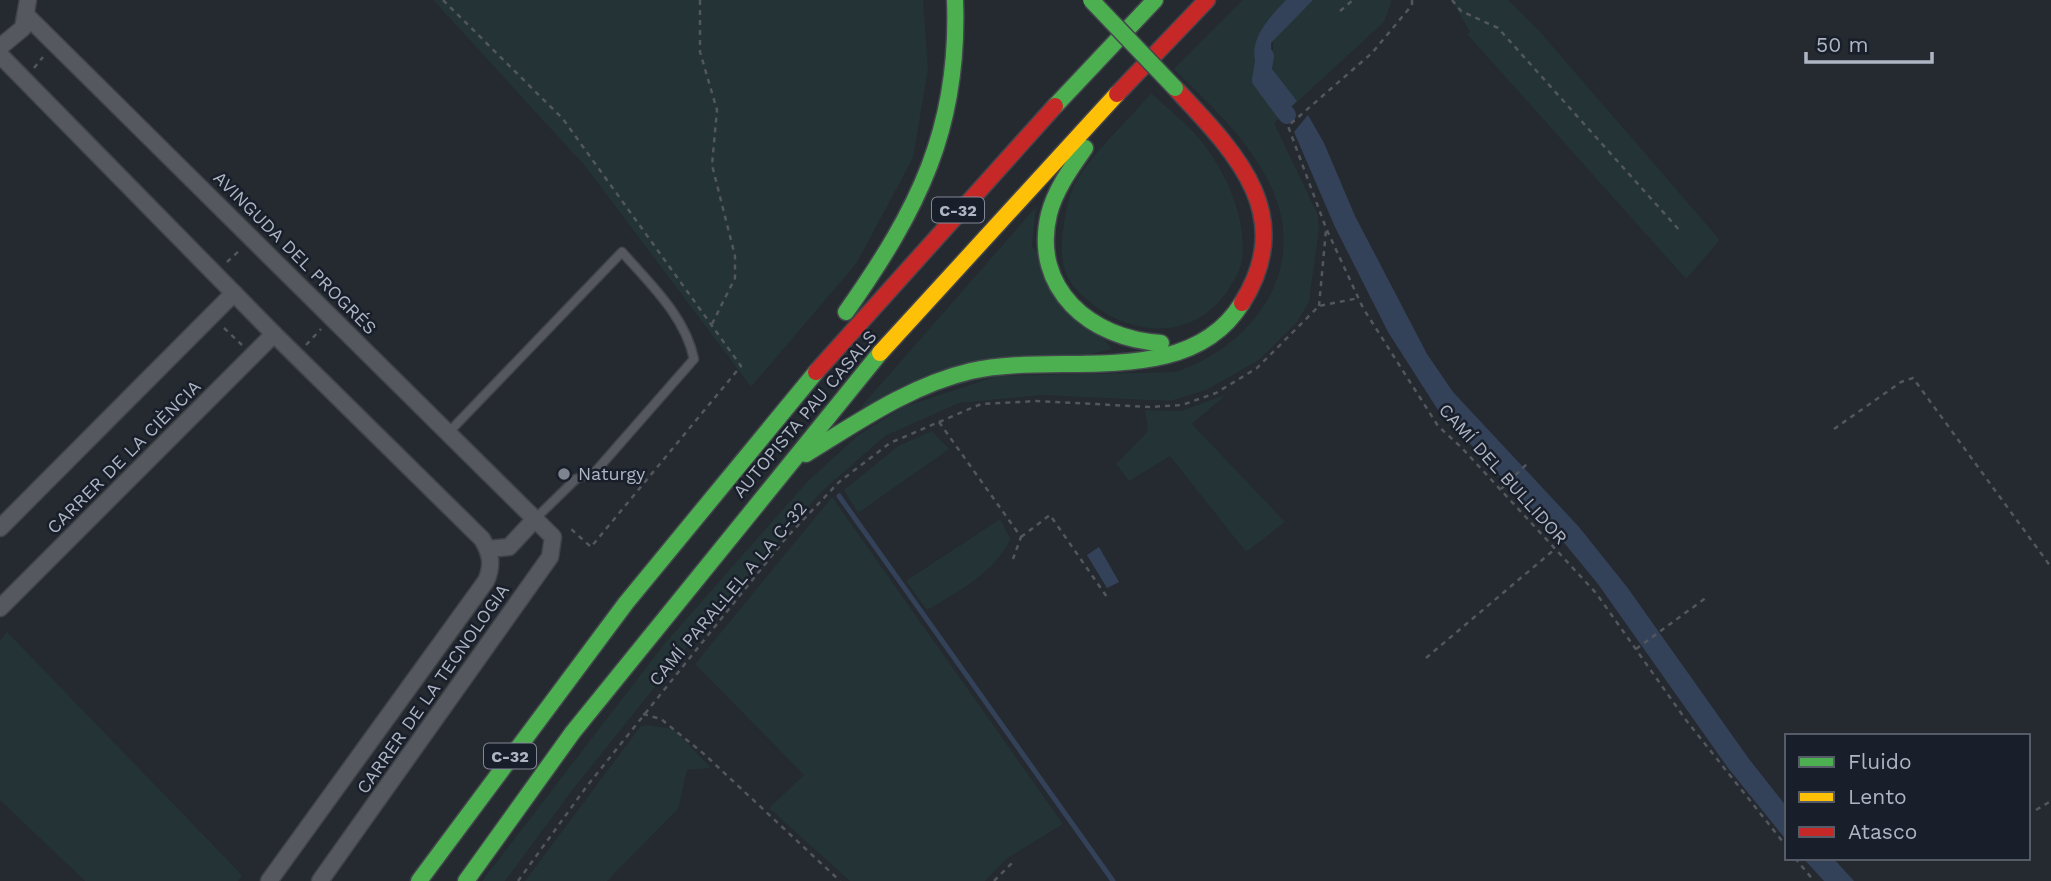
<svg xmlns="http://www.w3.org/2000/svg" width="2051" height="881" font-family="'Work Sans',sans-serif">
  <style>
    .green { fill: #233336 }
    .water { fill: #344259 }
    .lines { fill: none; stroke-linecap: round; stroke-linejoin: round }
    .stream { stroke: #344259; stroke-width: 5 }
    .canal { stroke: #344259; stroke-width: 18 }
    .lane-casing { stroke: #404449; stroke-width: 11 }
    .street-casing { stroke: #404449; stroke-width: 19 }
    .fast-casing { stroke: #42454c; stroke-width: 19 }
    .slow-casing { stroke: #42454c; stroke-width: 19 }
    .jam-casing { stroke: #42454c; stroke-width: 19 }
    .path { stroke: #52575d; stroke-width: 2.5; stroke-dasharray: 5 5; stroke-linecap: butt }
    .lane { stroke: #55585f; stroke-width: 8 }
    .street { stroke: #55585f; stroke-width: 16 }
    .fast { stroke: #4caf50; stroke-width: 16 }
    .slow { stroke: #ffc107; stroke-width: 16 }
    .jam { stroke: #c62828; stroke-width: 16 }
    .fast-bridge-casing { stroke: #42454c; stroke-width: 19; stroke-linecap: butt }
    .fast-bridge { stroke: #4caf50; stroke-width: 16 }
    .poi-dot { fill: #7e8490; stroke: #191f2a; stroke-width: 2.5 }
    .labels { text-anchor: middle; stroke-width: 5; stroke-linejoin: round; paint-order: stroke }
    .shield { fill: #191f2a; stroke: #818895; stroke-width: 2 }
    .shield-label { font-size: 16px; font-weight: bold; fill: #aeb5c3 }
    .street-label { font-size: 18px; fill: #aeb5c3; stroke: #191f2a }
    .poi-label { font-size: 18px; fill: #aeb5c3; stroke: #191f2a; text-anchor: start }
  </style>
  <rect width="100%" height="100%" fill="#252930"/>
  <g class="green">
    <polygon points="433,0 923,0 928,69 913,158 856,264 751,387 585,166"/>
    <path d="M1243 0H1290L1255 57 1293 105 1274 123 1318 215 1319 228 1309 302 1297 322 1259 360 1206 390 1170 401 1041 395 959 403 885 436 821 492 699 632 570 793 505 881H482L665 643 808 481 857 436 903 407 997 376 1175 372C1252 347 1309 271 1272 189 1250 140 1211 106 1174 69Z"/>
    <polygon points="1311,0 1392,0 1384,22 1297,102 1272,73 1273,39"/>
    <polygon points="1451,0 1508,0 1542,34 1720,240 1686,279 1467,34 1470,32"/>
    <path d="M1151 93C1169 110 1191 126 1205 146 1228 177 1247 219 1242 260 1240 272 1233 283 1226 293 1194 338 1137 338 1095 306 1069 287 1060 272 1062 240 1064 220 1067 195 1078 178 1097 148 1128 121 1151 93Z"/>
    <polygon points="1036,207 1032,246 1112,349 860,408"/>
    <polygon points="1227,394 1192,424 1285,522 1246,552 1170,456 1129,481 1116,464 1148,431 1145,410 1181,411"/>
    <polygon points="932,431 949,449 858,513 844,490 898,446"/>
    <polygon points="832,497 1063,824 1006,859 985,881 850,881 769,808 804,775 695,664"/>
    <path d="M1000 519 1010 539C996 572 956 593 927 610L906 581Z"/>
    <polygon points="7,632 242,875 238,881 85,881 0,800 0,640"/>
    <polygon points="647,725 674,729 711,768 687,770 678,809 607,881 525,881 640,727"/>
  </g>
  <g class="water">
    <path d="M1286 0H1313L1271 43 1272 69 1297 101 1282 116C1251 62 1238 49 1286 0Z"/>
    <polygon points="1308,115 1324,143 1355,216 1427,354 1453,392 1579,527 1627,587 1749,759 1787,807 1787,841 1728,768 1598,584 1566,545 1438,410 1388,332 1335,227 1294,132"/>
    <polygon points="1099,547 1119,582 1107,588 1087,555"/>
    <polygon points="1803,858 1833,858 1854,881 1824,881"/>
  </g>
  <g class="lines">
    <polyline class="stream" points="839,496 1113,881"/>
    <polyline class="canal" points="1265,56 1261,80 1287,115"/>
    <defs>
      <path id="lane" d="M449 432 622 252C650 284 685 316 694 359L595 472 576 479 536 518"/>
      <g id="street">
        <polyline points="27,16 553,537 550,557 320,881"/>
        <polyline points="0,47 23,28 28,0"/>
        <path d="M0 55 274 334 482 539C491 554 493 565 486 581L269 881"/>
        <polyline points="0,528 234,293"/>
        <polyline points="488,549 509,547 536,518"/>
        <polyline points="0,608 274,334"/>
      </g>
      <g id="fast">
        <polyline points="1055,106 1155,0"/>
        <path d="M1085 148C1071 168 1055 190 1049 214 1031 289 1091 339 1161 343"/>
        <path d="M846 312C918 210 960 128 955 0"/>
        <path d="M806 454C858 422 911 385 971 371 1058 351 1188 391 1242 303"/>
        <polyline points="419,881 626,603 816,372"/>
        <polyline points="466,881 573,732 880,353"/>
      </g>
      <polyline id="slow" points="880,353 1117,94"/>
      <g id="jam">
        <path d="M1175 88C1235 152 1298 214 1242 303"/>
        <polyline points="1117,94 1207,0"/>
        <polyline points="816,372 1055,106"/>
      </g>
    </defs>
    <use href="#lane" class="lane-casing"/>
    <use href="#street" class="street-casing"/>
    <use href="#fast" class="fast-casing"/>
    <use href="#slow" class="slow-casing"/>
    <use href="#jam" class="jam-casing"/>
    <g class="path">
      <polyline points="443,0 563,119 741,366 591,547 570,528"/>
      <polyline points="700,0 700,52 717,110 712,165 735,256 735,278 711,326"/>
      <polyline points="1412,0 1412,5 1372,53 1288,126 1326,228 1363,308 1438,426 1461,447 1596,593 1686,720 1787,847"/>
      <polyline points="1452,0 1461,11 1498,28 1681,232"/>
      <polyline points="1340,11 1353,0"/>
      <polyline points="34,68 43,57"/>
      <polyline points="227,262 240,250"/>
      <polyline points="1319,306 1326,230"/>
      <polyline points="224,328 242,345"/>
      <polyline points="306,345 321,329"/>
      <polyline points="939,422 1021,537 1013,559"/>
      <polyline points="1834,429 1901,382 1913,378 2051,567"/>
      <polyline points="1501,489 1528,463"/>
      <polyline points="1021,537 1050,515 1107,597"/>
      <polyline points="1636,649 1707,597"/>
      <polyline points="1426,658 1555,549"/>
      <polyline points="643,714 661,719 704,754 840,881"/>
      <polyline points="2036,810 2051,801"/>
      <polyline points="1795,858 1814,881"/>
      <polyline points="518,881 587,786 786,538 839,482 890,443 981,404 1037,401 1150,407 1182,405 1216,393 1257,368 1319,306 1359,298"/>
      <polyline points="994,881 1014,861"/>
    </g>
    <use href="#lane" class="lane"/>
    <use href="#street" class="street"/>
    <use href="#fast" class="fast"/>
    <use href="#slow" class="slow"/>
    <use href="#jam" class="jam"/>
    <defs>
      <polyline id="fast-bridge" points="1091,0 1175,88"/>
    </defs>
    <use href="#fast-bridge" class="fast-bridge-casing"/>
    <use href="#fast-bridge" class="fast-bridge"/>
  </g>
  <circle class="poi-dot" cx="564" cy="474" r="7"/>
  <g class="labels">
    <g class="shield">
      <rect x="932" y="197.5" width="52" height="25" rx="5"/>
      <rect x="484" y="743.5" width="52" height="25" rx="5"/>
    </g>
    <g class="shield-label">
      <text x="958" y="216">C-32</text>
      <text x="510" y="762">C-32</text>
    </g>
    <g class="street-label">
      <text transform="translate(295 253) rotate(45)" y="6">AVINGUDA DEL PROGRÉS</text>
      <text transform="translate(805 414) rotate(-50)" y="6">AUTOPISTA PAU CASALS</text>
      <text transform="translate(124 457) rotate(-45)" y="6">CARRER DE LA CIÈNCIA</text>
      <text transform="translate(1503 474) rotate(48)" y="6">CAMÍ DEL BULLIDOR</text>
      <text transform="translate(728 594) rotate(-50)" y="6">CAMÍ PARAL·LEL A LA C-32</text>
      <text transform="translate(433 689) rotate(-55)" y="6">CARRER DE LA TECNOLOGIA</text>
    </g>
    <g class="poi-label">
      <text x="578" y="480">Naturgy</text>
    </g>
  </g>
  <rect x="1785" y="734" width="245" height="126" fill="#191f2a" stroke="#555b67" stroke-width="2"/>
  <rect x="1799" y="757" width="35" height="10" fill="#4caf50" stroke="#555b67" stroke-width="2"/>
  <text x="1848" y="769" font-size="21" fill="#aeb5c3">Fluido</text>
  <rect x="1799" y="792" width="35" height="10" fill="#ffc107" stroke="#555b67" stroke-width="2"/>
  <text x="1848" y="804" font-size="21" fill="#aeb5c3">Lento</text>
  <rect x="1799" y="827" width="35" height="10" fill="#c62828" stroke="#555b67" stroke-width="2"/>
  <text x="1848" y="839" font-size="21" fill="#aeb5c3">Atasco</text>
  <path d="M1806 52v10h126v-10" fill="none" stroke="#aeb5c3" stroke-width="3.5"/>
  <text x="1816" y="52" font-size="21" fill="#aeb5c3" stroke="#191f2a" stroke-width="5" paint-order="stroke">50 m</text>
</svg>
